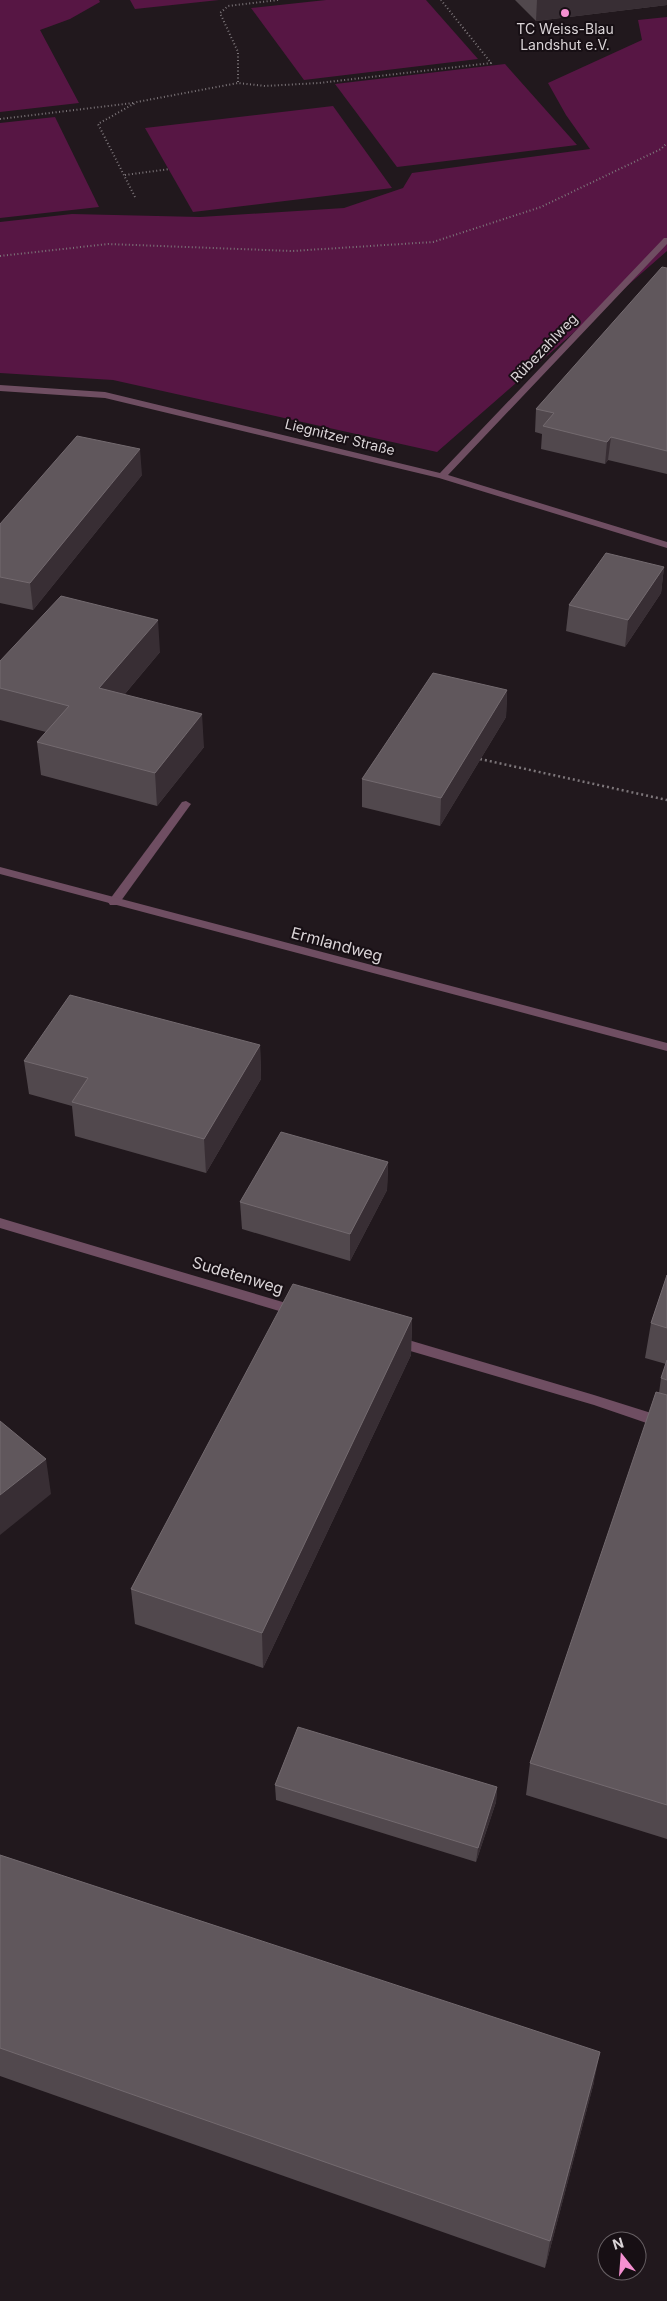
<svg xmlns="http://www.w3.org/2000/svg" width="667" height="2301" font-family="Inter,sans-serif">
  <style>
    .green { fill: #571644 }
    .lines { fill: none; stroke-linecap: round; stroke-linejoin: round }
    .path-far1 { stroke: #7d767a; stroke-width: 2; stroke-dasharray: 1 2.5; stroke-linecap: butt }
    .path { stroke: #7d767a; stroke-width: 2.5; stroke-dasharray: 2 3; stroke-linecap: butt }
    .lane { fill: #6f4e62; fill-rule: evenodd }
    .street { fill: #6f4e62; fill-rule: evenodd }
    .wall { fill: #51484d }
    .shaded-wall { fill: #382e34 }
    .building { fill: #60575c; stroke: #736a6f }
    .poi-dot { fill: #f590d1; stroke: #170f14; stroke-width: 2 }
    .labels { text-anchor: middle; stroke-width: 4; stroke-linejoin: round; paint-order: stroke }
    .far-poi-label { font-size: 14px; fill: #dad4d7; stroke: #170f14 }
    .far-street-label { font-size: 14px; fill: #dad4d7; stroke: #170f14 }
    .street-label { font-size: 16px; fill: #dad4d7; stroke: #170f14 }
  </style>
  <rect width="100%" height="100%" fill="#21181d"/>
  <g class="green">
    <polygon points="0,0 99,0 100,2 70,19 40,30 79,103 0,112"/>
    <polygon points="130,0 219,0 135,9"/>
    <polygon points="326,0 426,0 478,59 304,80 251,8"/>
    <polygon points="667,17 667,251 437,452 113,380 0,373 0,222 72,214 200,217 344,208 403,188 412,173 590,149 566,115 548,83 642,40 638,20"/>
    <polygon points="505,64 577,145 397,167 335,84"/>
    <polygon points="333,106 392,188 193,212 145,128"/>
    <polygon points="55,117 99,207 0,218 0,123"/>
  </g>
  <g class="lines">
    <g class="path-far1">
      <polyline points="278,0 228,6 220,13 238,52 238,83 265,86 319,83 491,63 441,0"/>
      <polyline points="0,119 133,103"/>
      <polyline points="125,175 170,169"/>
      <polyline points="135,197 98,124 137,102 238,83"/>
      <polyline points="0,256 108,244 292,251 433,242 541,207 661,149 667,143"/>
    </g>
    <polyline class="path" points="480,759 667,800"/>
    <polygon class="lane" points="186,801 191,804 118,905 110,905 108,902 110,899 182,802"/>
    <g class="street">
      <polygon points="664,238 667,238 667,244 448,475 667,542 667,548 439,478 105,398 0,391 0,385 105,392 440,473"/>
      <polygon points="0,867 667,1043 667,1051 0,874"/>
      <polygon points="0,1218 296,1306 301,1307 303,1311 301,1315 296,1316 0,1228"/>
      <polygon points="395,1336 594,1395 667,1418 667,1430 594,1405 390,1345 388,1341 390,1337"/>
    </g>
  </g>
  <g class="wall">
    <polygon points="515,0 667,0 667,5 536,21"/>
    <polygon points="667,268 667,474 608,460 605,464 541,449 542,434 535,432 536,409"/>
    <polygon points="142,475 33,610 0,603 0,524"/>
    <polygon points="664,567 661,593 625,647 566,631 569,605"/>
    <polygon points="160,652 124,695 204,747 157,806 41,775 37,742 46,732 0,720 0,661"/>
    <polygon points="507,690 506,717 440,826 362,807 362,779"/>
    <polygon points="260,1045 261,1079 206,1173 75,1136 72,1106 29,1094 24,1061"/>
    <polygon points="388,1162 387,1190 350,1261 242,1229 240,1202"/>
    <polygon points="667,1275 667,1839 526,1795 530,1763 659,1393 661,1378 666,1364 645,1358 651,1323"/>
    <polygon points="412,1318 411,1355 263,1668 135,1624 131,1589"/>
    <polygon points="275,1785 497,1787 496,1802 476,1862 276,1800"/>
    <polygon points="0,1855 594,2082 545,2268 0,2076"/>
  </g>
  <g class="shaded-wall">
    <polygon points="537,0 667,0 667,5 536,21"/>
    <polygon points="611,437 608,460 605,464 607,442"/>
    <polygon points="140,449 142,475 33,610 30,583"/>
    <polygon points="664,567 661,593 625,647 628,620"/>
    <polygon points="158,620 160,652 102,721 99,688"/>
    <polygon points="507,690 506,717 440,826 441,798"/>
    <polygon points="202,714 204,747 157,806 155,773"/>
    <polygon points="260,1045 261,1079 206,1173 204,1139"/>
    <polygon points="388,1162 387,1190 350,1261 350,1234"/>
    <polygon points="412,1318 411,1355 263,1668 262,1633"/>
    <polygon points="46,1459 51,1494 0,1535 0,1495"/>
    <polygon points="497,1787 496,1802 476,1862 478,1848"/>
    <polygon points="600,2052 594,2082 545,2268 550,2241"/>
  </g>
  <g class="building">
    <polygon points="662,267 667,268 667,451 611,437 607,442 543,426 554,413 536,409"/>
    <polygon points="77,436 140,449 30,583 0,577 0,524"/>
    <polygon points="606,553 664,567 628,620 569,605"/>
    <polygon points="61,596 158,620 99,688 202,714 155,773 37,742 69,706 0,688 0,661"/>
    <polygon points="433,673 507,690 441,798 362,779"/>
    <polygon points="70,995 260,1045 204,1139 72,1102 88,1078 24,1061"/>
    <polygon points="281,1132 388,1162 350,1234 240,1202"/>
    <polygon points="667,1275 667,1328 651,1323"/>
    <polygon points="293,1284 412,1318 262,1633 131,1589"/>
    <polygon points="667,1360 667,1380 661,1378"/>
    <polygon points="656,1392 667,1395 667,1805 530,1763"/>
    <polygon points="0,1421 46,1459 0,1495"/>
    <polygon points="298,1727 497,1787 478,1848 275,1785"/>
    <polygon points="0,1855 600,2052 550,2241 0,2048"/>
  </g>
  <circle class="poi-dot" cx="565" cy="13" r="5"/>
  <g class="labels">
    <g class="far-poi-label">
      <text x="565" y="34">TC Weiss-Blau<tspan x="565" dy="16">Landshut e.V.</tspan></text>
    </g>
    <g class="far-street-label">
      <text transform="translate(544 348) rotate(-46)" y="5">Rübezahlweg</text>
      <text transform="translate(340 437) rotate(14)" y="5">Liegnitzer Straße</text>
    </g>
    <g class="street-label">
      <text transform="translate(337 944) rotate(15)" y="6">Ermlandweg</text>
      <text transform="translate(238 1275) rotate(17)" y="6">Sudetenweg</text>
    </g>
  </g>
  <g transform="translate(622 2256) rotate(343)"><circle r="24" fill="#170f14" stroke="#655e62"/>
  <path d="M0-4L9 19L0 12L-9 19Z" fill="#f590d1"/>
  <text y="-8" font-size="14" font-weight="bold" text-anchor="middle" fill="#dad4d7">N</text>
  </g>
</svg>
